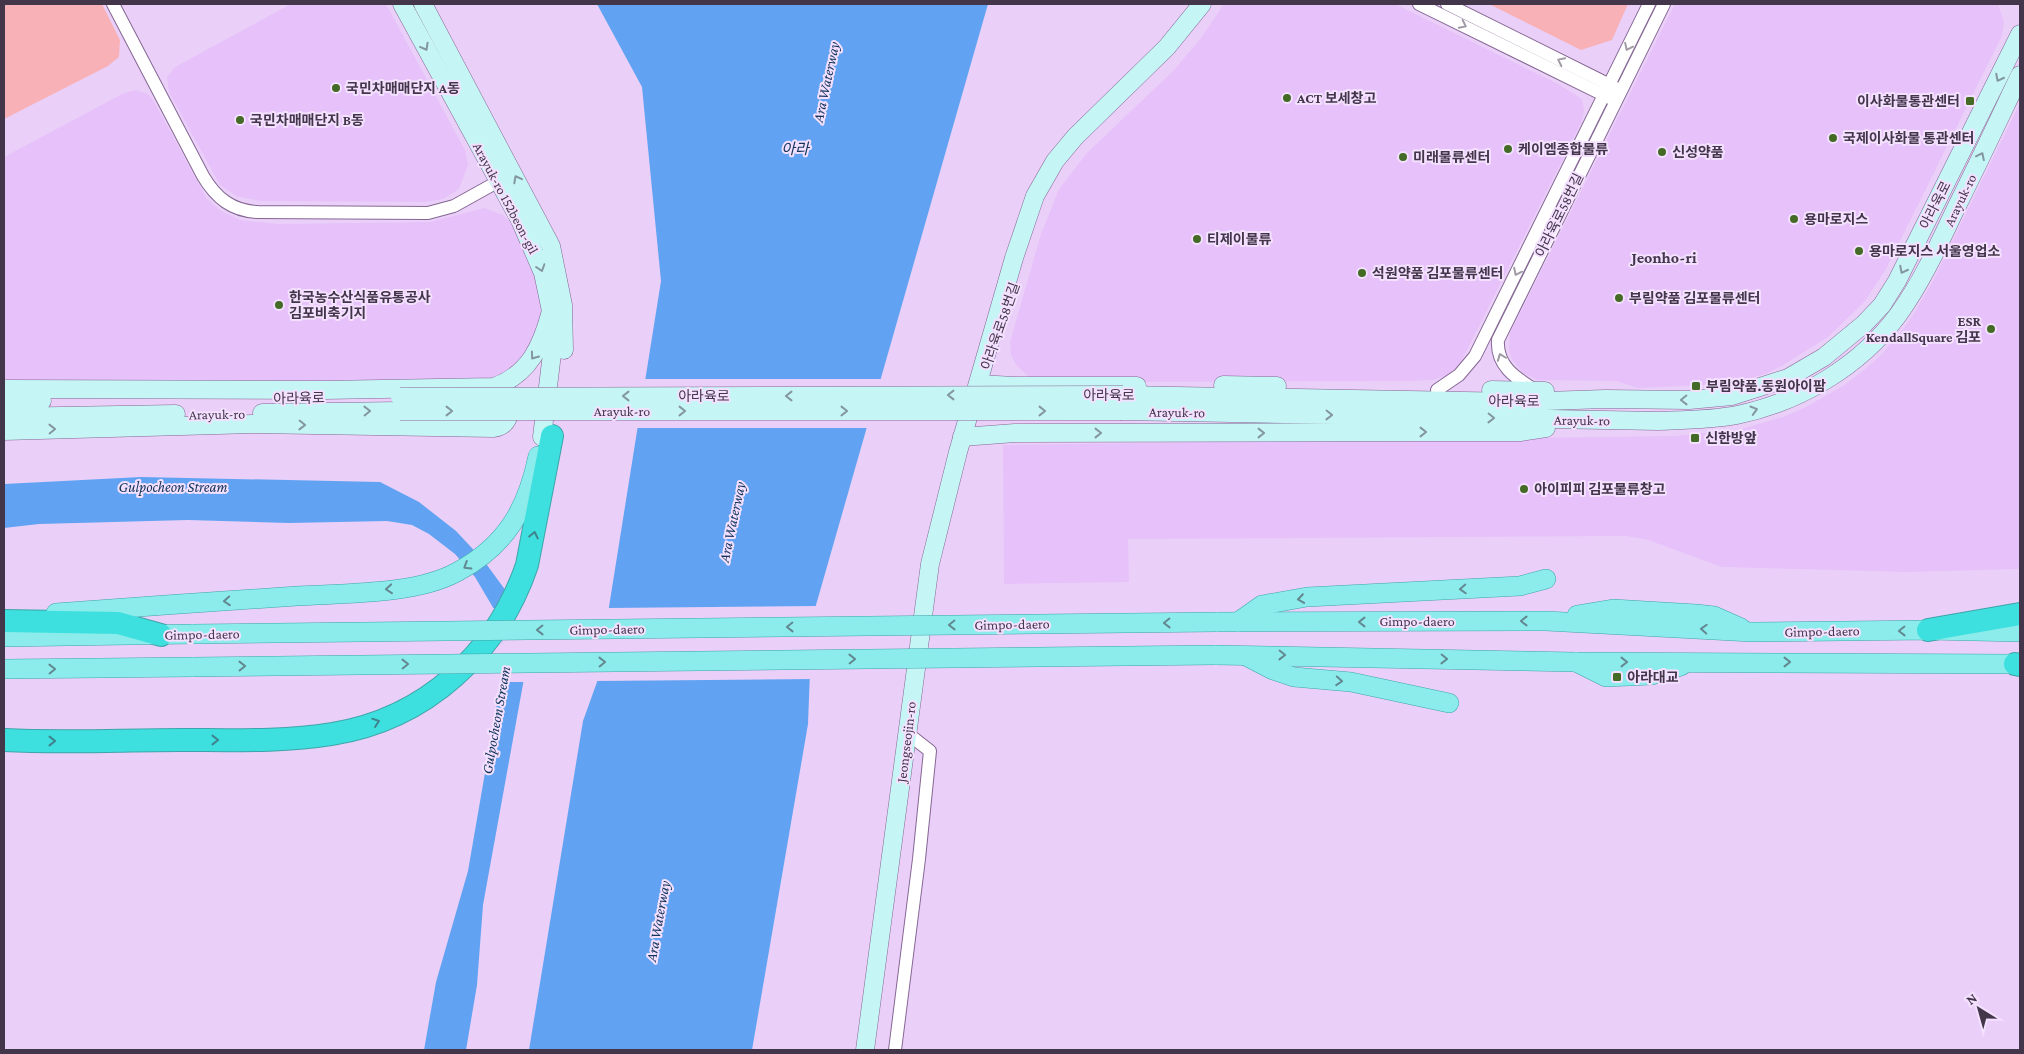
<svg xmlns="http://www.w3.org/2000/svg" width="2024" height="1054" font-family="'Crimson Pro','Noto Sans KR',serif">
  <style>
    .built { fill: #e6c1fa }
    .green { fill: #f8b1b6 }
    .water { fill: #61a3f2 }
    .pier { fill: #ead0f8 }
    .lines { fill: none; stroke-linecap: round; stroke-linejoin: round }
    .street-casing { stroke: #856694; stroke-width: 14 }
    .secondary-casing { stroke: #856694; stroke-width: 19 }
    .primary-casing { stroke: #3fa4aa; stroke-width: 20 }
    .highway-casing { stroke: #3fa4aa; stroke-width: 24 }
    .street { stroke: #fff; stroke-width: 12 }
    .secondary { stroke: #c5f6f5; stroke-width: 18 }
    .primary { stroke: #8beceb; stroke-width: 19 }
    .highway { stroke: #3de0de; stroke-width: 22 }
    .secondary-bridge-casing { stroke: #856694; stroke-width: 19; stroke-linecap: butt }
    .primary-bridge-casing { stroke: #3fa4aa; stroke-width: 20; stroke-linecap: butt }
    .secondary-bridge { stroke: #c5f6f5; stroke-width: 18 }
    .primary-bridge { stroke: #8beceb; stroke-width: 19 }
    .oneway { stroke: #a19aa4 }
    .oneway2 { stroke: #8496a0 }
    .oneway3 { stroke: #40828d }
    .oneway4 { stroke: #638892 }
    .poi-dot { fill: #446b26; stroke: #f4e0ff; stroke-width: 2 }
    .labels { text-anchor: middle; stroke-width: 4; stroke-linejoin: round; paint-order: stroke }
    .poi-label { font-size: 14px; font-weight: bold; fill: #43364a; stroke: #f4e0ff; text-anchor: start }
    .street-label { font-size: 14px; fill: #43364a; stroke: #f4e0ff }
    .water-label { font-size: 15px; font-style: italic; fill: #12345a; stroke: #f4e0ff }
    .quarter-label { font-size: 16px; font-weight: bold; fill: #43364a; stroke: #f4e0ff }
  </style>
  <rect width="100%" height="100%" fill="#ead0f8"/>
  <g class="built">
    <polygon points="291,4 386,4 465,150 468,165 459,189 443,199 425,202 260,201 236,196 220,185 169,92 167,77 175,67"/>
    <polygon points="1224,4 1395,4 1560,85 1582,99 1584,110 1582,121 1461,362 1449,375 1432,380 1410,381 1050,382 1030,378 1017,366 1011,355 1010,342 1041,234 1059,189 1087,153 1173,71 1201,38"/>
    <polygon points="1675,4 1998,4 2004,22 2002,36 1886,269 1865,301 1828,337 1780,367 1765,374 1729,384 1638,388 1616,381 1538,380 1523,373 1511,358 1509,349 1510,333"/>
    <polygon points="136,90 148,94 153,100 207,199 221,211 240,220 278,224 430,222 484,208 503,215 515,227 535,276 542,315 539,334 510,374 477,382 9,381 4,378 4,157 124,93"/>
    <polygon points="2020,103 2020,569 1907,572 1722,567 1648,540 1627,536 1128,539 1129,582 1004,584 1003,445 1674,436 1738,430 1783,417 1804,408 1843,386 1865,369 1881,355 1908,323 1932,283"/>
  </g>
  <g class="green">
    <polygon points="4,4 102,4 120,40 119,57 108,66 4,119"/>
    <polygon points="1489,4 1628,4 1612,40 1581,50"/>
  </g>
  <g class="water">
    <polygon points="597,4 988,4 812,619 808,724 752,1050 529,1050 583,721 597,682 661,281 642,87"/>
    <polygon points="141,477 380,482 419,502 456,531 484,561 509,595 527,662 483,905 477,985 466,1050 424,1050 436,982 468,871 505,657 498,616 475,577 455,554 429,534 412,525 387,521 289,523 188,520 39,524 4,528 4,484"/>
  </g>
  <g class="pier">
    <polygon points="643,379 883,379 869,428 635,428"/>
    <polygon points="819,606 815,620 812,679 595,681 607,608"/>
    <polygon points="491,608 519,608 522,613 528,629 529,650 526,682 499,682 503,657 502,635"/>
  </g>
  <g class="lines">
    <defs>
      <g id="street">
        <path d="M113 4 203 176C216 198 232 211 258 212L428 213 454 206 499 181"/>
        <polyline points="1419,4 1610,98"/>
        <polyline points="1447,4 1616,88"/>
        <polyline points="1437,390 1459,375 1475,356 1649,4"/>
        <path d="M1535 390C1516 378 1496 366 1498 340L1664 4"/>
        <polyline points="895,1050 919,859 930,751 907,733"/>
      </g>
      <g id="secondary">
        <polyline points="402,4 520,220 543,273 551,311 553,345 542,437"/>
        <polyline points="423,4 551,246 563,305 564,350"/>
        <polyline points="979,384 1014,386 1137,386"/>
        <polyline points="1223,385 1277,386"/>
        <path d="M4 389 325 390 494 387C530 374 542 345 551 311"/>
        <polyline points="1491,390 1545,391"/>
        <polyline points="1123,395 1519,402 1605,399 1689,400 1732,396 1788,378 1824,357 1864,324 1882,305 1897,281 2020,34"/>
        <polyline points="4,401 42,401"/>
        <path d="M1122 411 1658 421C1685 420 1711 420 1737 415 1800 402 1860 366 1898 315 1922 282 1939 244 1956 208 1978 164 1999 119 2020 75"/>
        <polyline points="262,413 400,411"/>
        <polyline points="4,417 176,414"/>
        <path d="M4 431 253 424 493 428C509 426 512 412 507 398"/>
        <polyline points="962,437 1015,433 1443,432 1520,432 1546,428"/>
        <polyline points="865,1050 930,564 958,452 1014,258 1035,196 1055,161 1075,137 1167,47 1202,4"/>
      </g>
      <g id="primary">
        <path d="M56 613C136 607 217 601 297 596 345 593 415 595 457 572 506 546 527 509 538 456"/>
        <polyline points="1577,615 1613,609 1696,614 1714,616 1741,628"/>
        <polyline points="1216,622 1546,621 1752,632 1928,630 2020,632"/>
        <polyline points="1238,622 1262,605 1307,597 1520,586 1546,579"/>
        <polyline points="4,637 193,634"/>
        <polyline points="1215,655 1575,662 2020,664"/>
        <polyline points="1246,656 1273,670 1294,677 1351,682 1449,703"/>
        <polyline points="1576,662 1606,677 1652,675 1681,666"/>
        <polyline points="4,669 193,667"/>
      </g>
      <g id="highway">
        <polyline points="4,621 118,623 161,635"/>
        <polyline points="1928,630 2020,614"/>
        <polyline points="2015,664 2020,665"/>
        <path d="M4 740C63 743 122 740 181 740 231 740 283 742 332 734 426 719 497 653 527 565L552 436"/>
      </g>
    </defs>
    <use href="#street" class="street-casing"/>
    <use href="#secondary" class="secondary-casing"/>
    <use href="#primary" class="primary-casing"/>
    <use href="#highway" class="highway-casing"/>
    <use href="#street" class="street"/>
    <use href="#secondary" class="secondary"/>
    <use href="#primary" class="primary"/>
    <use href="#highway" class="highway"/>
    <defs>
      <g id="secondary-bridge">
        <polyline points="400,397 1123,395"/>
        <polyline points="400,411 1122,411"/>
      </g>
      <g id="primary-bridge">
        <polyline points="193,634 1216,622"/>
        <polyline points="193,667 1215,655"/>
      </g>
    </defs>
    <use href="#secondary-bridge" class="secondary-bridge-casing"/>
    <use href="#primary-bridge" class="primary-bridge-casing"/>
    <use href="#secondary-bridge" class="secondary-bridge"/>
    <use href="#primary-bridge" class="primary-bridge"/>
  </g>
  <defs><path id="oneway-chevron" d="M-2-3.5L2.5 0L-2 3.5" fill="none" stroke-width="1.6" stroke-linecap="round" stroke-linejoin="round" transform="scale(1.25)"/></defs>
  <g class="oneway">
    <use href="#oneway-chevron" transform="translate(1463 25) rotate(26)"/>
    <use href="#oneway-chevron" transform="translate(1628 47) rotate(116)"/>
    <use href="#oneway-chevron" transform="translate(1561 61) rotate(-154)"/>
    <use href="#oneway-chevron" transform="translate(1517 272) rotate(116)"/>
    <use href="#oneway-chevron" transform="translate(1501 357) rotate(-111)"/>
  </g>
  <g class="oneway2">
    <use href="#oneway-chevron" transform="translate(425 47) rotate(61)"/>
    <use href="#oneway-chevron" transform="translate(1999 78) rotate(117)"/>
    <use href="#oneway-chevron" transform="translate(1981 156) rotate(-64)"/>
    <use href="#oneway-chevron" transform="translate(517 179) rotate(-118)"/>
    <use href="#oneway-chevron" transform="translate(541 268) rotate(72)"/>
    <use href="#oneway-chevron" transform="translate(1903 270) rotate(117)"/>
    <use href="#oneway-chevron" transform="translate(534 356) rotate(126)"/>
    <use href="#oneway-chevron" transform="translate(951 395) rotate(180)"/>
    <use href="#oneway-chevron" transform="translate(626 396) rotate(180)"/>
    <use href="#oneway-chevron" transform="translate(789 396) rotate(180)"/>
    <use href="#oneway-chevron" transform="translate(1684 400) rotate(179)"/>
    <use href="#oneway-chevron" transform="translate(1754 410) rotate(-16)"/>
    <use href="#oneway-chevron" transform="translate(367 411) rotate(-1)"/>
    <use href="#oneway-chevron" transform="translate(449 411)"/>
    <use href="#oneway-chevron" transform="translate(682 411)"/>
    <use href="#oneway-chevron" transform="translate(844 411)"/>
    <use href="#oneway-chevron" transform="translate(1042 411)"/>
    <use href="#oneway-chevron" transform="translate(1329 415) rotate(1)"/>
    <use href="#oneway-chevron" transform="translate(1491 418) rotate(1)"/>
    <use href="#oneway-chevron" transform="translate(302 425) rotate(1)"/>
    <use href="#oneway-chevron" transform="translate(52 429) rotate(-1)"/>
    <use href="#oneway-chevron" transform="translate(1423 432)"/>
    <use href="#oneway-chevron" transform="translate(1098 433)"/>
    <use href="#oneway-chevron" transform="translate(1261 433)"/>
  </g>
  <g class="oneway3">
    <use href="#oneway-chevron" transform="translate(534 535) rotate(-78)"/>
    <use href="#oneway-chevron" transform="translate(376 722) rotate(-19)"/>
    <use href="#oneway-chevron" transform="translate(215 740)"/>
    <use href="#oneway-chevron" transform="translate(52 741)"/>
  </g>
  <g class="oneway4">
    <use href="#oneway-chevron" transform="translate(467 566) rotate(148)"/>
    <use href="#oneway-chevron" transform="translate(389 589) rotate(175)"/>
    <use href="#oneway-chevron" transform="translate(1463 589) rotate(177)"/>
    <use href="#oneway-chevron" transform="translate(1301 599) rotate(172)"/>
    <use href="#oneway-chevron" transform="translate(227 601) rotate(176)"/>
    <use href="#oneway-chevron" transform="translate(1524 621) rotate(180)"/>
    <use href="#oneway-chevron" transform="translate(1362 622) rotate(180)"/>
    <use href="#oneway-chevron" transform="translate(1167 623) rotate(179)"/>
    <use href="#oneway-chevron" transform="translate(952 625) rotate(179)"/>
    <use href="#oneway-chevron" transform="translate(790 627) rotate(179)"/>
    <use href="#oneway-chevron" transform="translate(1704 629) rotate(-177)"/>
    <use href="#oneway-chevron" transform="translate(540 630) rotate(179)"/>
    <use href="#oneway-chevron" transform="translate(1902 631) rotate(179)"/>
    <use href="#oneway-chevron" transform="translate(1282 655) rotate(1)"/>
    <use href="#oneway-chevron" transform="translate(852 659) rotate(-1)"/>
    <use href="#oneway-chevron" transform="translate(1444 659) rotate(1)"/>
    <use href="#oneway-chevron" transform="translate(602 662) rotate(-1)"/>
    <use href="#oneway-chevron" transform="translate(1624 662)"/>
    <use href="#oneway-chevron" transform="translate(1787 662)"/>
    <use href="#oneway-chevron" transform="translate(405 664) rotate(-1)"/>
    <use href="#oneway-chevron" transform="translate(242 666) rotate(-1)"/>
    <use href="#oneway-chevron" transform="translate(52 669) rotate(-1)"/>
    <use href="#oneway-chevron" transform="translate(1339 681) rotate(4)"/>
  </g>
  <g class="poi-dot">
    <circle cx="336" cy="88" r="5"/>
    <circle cx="1287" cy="98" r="5"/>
    <rect x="1965" y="96" width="10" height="10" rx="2.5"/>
    <circle cx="240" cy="120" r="5"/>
    <circle cx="1833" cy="138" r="5"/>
    <circle cx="1508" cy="149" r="5"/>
    <circle cx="1662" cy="152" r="5"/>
    <circle cx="1403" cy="157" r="5"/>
    <circle cx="1794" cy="219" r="5"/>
    <circle cx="1197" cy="239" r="5"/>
    <circle cx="1859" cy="251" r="5"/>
    <circle cx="1362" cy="273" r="5"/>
    <circle cx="1619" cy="298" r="5"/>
    <circle cx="279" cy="305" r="5"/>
    <circle cx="1991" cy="329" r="5"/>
    <rect x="1691" y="381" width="10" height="10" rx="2.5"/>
    <rect x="1690" y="433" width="10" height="10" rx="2.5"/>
    <circle cx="1524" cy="489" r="5"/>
    <rect x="1612" y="672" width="10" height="10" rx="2.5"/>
  </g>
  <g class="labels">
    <g class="poi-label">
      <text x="346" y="93">국민차매매단지 A동</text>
      <text x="1297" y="103">ACT 보세창고</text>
      <text x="1960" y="106" text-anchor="end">이사화물통관센터</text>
      <text x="250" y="125">국민차매매단지 B동</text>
      <text x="1843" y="143">국제이사화물 통관센터</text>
      <text x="1518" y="154">케이엠종합물류</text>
      <text x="1672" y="157">신성약품</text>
      <text x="1413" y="162">미래물류센터</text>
      <text x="1804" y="224">용마로지스</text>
      <text x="1207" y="244">티제이물류</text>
      <text x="1869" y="256">용마로지스 서울영업소</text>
      <text x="1372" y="278">석원약품 김포물류센터</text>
      <text x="289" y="302">한국농수산식품유통공사<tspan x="289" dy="16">김포비축기지</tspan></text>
      <text x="1629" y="303">부림약품 김포물류센터</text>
      <text x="1981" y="326" text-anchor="end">ESR<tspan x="1981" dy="16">KendallSquare 김포</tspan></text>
      <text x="1706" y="391">부림약품.동원아이팜</text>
      <text x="1705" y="443">신한방앞</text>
      <text x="1534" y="494">아이피피 김포물류창고</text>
      <text x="1627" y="682">아라대교</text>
    </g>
    <g class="street-label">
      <text transform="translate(506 198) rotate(62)" y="5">Arayuk-ro 152beon-gil</text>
      <text transform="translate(1960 200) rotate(-64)" y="5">Arayuk-ro</text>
      <text transform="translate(1935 205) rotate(-63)" y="5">아라육로</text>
      <text transform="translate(1559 215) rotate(-64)" y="5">아라육로58번길</text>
      <text transform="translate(1000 326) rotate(-71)" y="5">아라육로58번길</text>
      <text x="1109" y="400">아라육로</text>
      <text x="704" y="401">아라육로</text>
      <text transform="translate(299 398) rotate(-1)" y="5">아라육로</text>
      <text x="1514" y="406">아라육로</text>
      <text x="622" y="416">Arayuk-ro</text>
      <text transform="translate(1177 412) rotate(1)" y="5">Arayuk-ro</text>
      <text transform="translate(217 414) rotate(-1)" y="5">Arayuk-ro</text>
      <text transform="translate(1582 420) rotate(1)" y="5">Arayuk-ro</text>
      <text x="1417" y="626">Gimpo-daero</text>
      <text transform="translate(1012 624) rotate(-1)" y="5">Gimpo-daero</text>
      <text transform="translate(607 629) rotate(-1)" y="5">Gimpo-daero</text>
      <text transform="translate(1822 631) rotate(-1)" y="5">Gimpo-daero</text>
      <text transform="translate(202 634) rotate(-1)" y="5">Gimpo-daero</text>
      <text transform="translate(906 742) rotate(-83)" y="5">Jeongseojin-ro</text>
    </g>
    <g class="water-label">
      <text transform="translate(826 82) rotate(-78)" y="5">Ara Waterway</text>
      <text x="795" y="154">아라</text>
      <text x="173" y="492">Gulpocheon Stream</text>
      <text transform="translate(732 522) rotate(-78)" y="5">Ara Waterway</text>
      <text transform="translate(496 720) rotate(-80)" y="5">Gulpocheon Stream</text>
      <text transform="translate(658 921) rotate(-80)" y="5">Ara Waterway</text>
    </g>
    <g class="quarter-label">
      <text x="1664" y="263">Jeonho-ri</text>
    </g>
  </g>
  <rect width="2024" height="1054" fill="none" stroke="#43364a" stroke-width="10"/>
  <g transform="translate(1979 1009) rotate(323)" stroke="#f4e0ff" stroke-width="4" paint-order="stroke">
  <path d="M0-4L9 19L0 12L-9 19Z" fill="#43364a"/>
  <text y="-8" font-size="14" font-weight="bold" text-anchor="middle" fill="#43364a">N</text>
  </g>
</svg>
